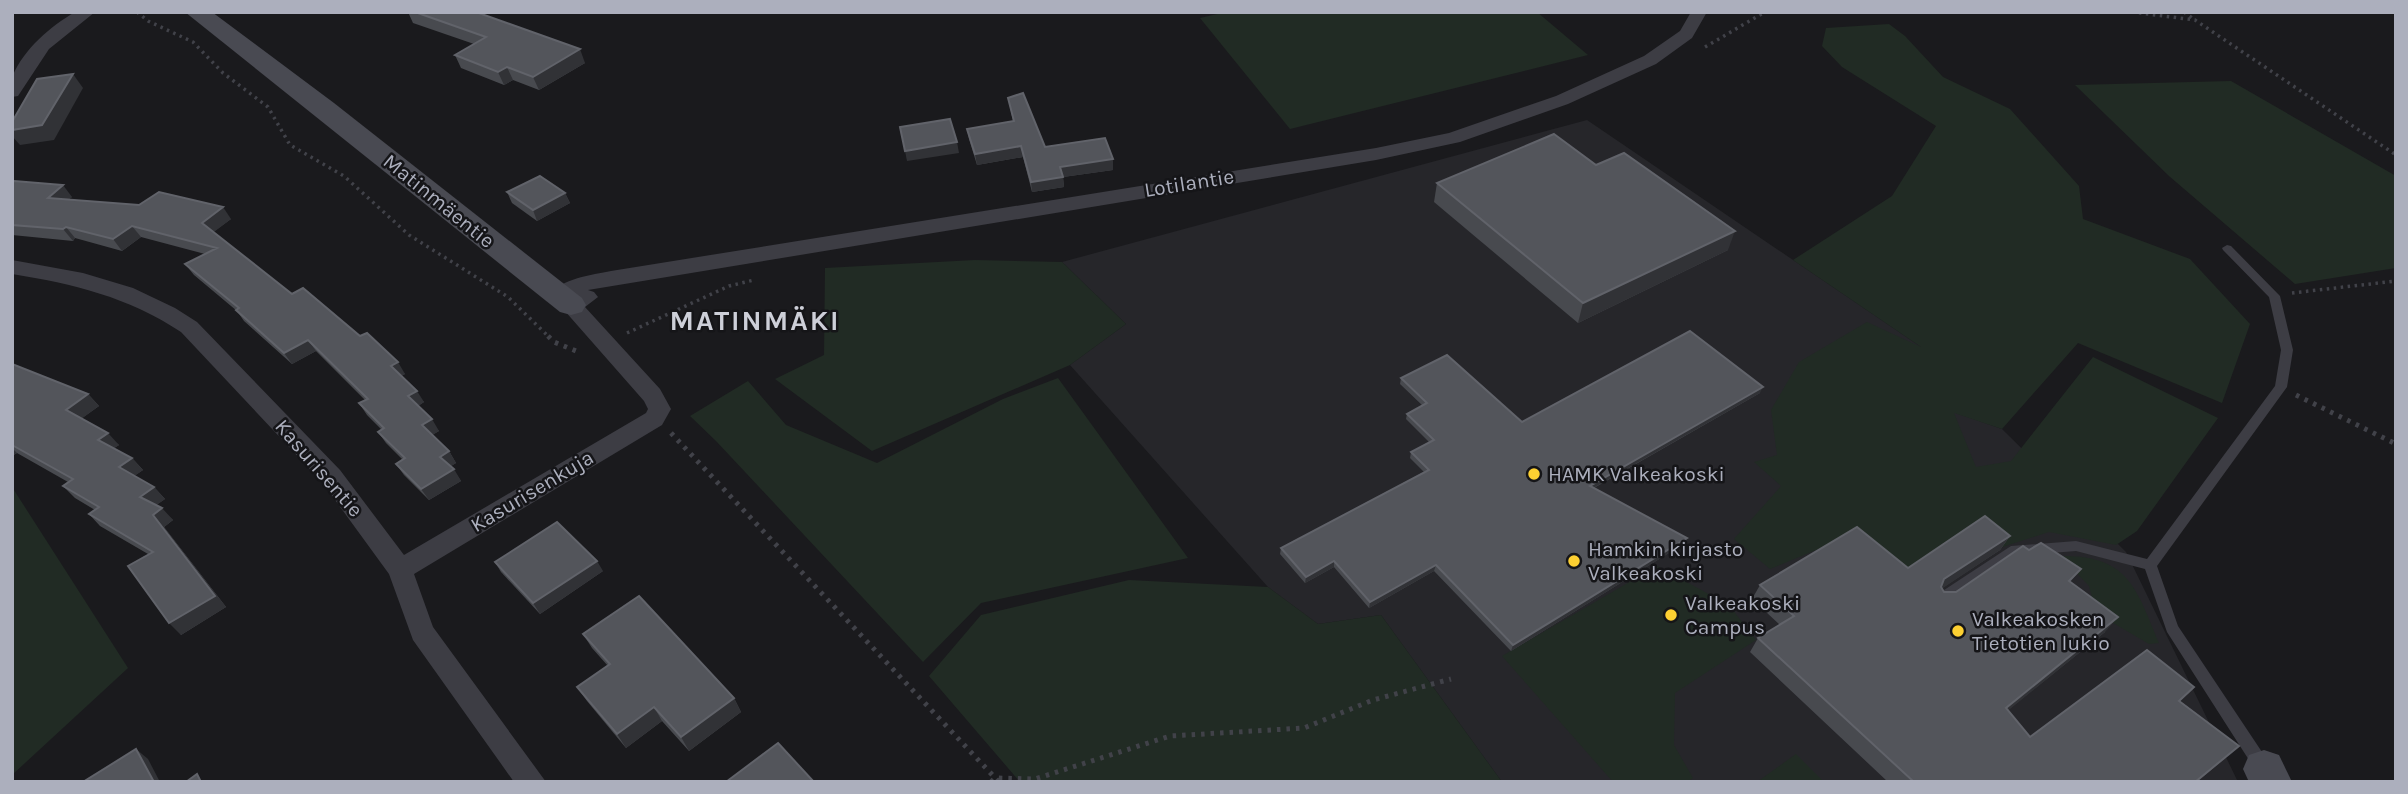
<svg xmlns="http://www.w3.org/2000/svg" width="2408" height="794" font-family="Karla,sans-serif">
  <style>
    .built { fill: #26262a }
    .green { fill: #212b24 }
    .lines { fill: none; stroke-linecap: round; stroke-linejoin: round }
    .path-far1 { stroke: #414249; stroke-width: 3.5; stroke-dasharray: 2.5 4.5; stroke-linecap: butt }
    .path { stroke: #414249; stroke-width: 5; stroke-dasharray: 3.5 6; stroke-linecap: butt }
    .lane { fill: #3d3d44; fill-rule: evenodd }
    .street { fill: #3d3d44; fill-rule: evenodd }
    .secondary { fill: #494a52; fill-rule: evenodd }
    .wall { fill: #484a4f }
    .shaded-wall { fill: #313236 }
    .building { fill: #53555b; stroke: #61636a; stroke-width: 2 }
    .poi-dot { fill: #fdd032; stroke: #151518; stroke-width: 2.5 }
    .labels { text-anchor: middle; stroke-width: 5; stroke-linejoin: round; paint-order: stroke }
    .street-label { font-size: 21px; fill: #acafbd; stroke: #151518 }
    .poi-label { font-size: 21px; fill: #acafbd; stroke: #151518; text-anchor: start }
    .district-label { font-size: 28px; font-weight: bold; letter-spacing: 2px; fill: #cdcfd8; stroke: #151518 }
  </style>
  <rect width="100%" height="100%" fill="#1a1a1d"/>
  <polygon class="built" points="1587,120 1927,351 1953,412 2002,429 2126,552 2238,782 1502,782 1381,615 1318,624 1268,587 1070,365 1126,324 1062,262"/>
  <g class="green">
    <polygon points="1226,12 1537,12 1588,55 1290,129 1200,18"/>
    <polygon points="1889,24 1905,36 1943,77 2010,109 2079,186 2083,219 2190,259 2250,324 2222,403 2078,343 2002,429 1954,413 1976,467 2011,461 2093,357 2218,418 2137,531 2116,545 2049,532 1904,579 1850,536 1770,569 1734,539 1781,486 1754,462 1777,455 1771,410 1799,362 1867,322 1921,347 1793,260 1892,196 1936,126 1842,67 1822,46 1826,28"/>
    <polygon points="2231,81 2396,176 2396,268 2295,284 2169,176 2075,85"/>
    <polygon points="975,260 1062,262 1126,324 1070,365 872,451 775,379 824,355 825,268"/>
    <polygon points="1058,378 1188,558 981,603 923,662 716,441 690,416 748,381 786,425 877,463 1003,399"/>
    <polygon points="12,487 128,668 12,775"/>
    <path d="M2060 556C2129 555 2136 588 2159 643L2149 644 2096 613 2089 586Z"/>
    <polygon points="1657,566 1729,605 1756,640 1675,693 1674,745 1693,778 1687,782 1613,782 1502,656"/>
    <polygon points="1129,580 1268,587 1318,624 1381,615 1502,782 1020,782 929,676 981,615"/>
    <polygon points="1796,754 1824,782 1757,782"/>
  </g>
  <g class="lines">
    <g class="path-far1">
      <polyline points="137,12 148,21 193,42 223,73 268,107 290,145 344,176 409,235 508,297 550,338"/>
      <polyline points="2132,12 2195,20 2396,155"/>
      <polyline points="2184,12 2192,18"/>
      <polyline points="1705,47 1765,12"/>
      <polyline points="2292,293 2396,281"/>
      <polyline points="627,333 729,286 754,280"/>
    </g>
    <g class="path">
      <polyline points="548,336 554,342 581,353"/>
      <polyline points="2296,395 2396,444"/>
      <polyline points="671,433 999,782"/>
      <polyline points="991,782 995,778 1035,779 1170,736 1304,728 1373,700 1451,679"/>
    </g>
    <polygon class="lane" points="2227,245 2231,246 2280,296 2293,350 2287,387 2157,566 2178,626 2268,761 2270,766 2268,771 2262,773 2256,771 2167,632 2145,569 2076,551 2014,556 1945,604 1940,606 1935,604 1933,600 1935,596 2011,546 2076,541 2147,559 2275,386 2281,350 2269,297 2223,250 2222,248"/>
    <g class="street">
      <path d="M75 12H95L49 49 18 96 12 97C12 90 11 81 13 75 24 49 51 26 75 12Z"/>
      <path d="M1691 12H1707L1692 38 1656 64 1568 104 1460 142 1376 160 588 290 594 292 598 297 585 307 660 389 671 409 662 425 414 574 433 627 546 782H514L413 640 389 574 322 482 181 332C128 297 74 284 12 274V260L83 273 133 288 175 308 197 322 340 470 404 555 646 413 648 409 644 401 564 310 562 302 553 301 549 296C561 278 592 275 611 271L1376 148 1449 133 1556 96 1644 56 1680 31Z"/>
    </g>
    <g class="secondary">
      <polygon points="185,12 212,12 334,103 582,298 586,305 582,312 571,315 560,312"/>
      <polygon points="2264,750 2279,755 2292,782 2249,782 2243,769 2249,755"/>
    </g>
  </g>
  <g class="wall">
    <polygon points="408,12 476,12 585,63 539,90 513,80 504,85 461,68 455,55 474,44 413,23"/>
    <polygon points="1008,98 1045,147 1113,159 1113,170 1063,177 1064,187 1032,192 1023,157 977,165 969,139 967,129 1013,121"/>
    <polygon points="1596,165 1728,250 1578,323 1434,202 1437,183"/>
    <polygon points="12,183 72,197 68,199 231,219 213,232 292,294 405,374 401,376 424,402 418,406 439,431 432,435 449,451 456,463 451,466 461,481 429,500 404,475 396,464 403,460 386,443 378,432 382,430 367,415 359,403 365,400 316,351 292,364 244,321 237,311 194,275 185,264 205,254 141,237 122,251 75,238 73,241 12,235"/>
    <polygon points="507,192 565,193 570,203 537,221 512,203"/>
    <polygon points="12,364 88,394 99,406 82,418 119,445 114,448 132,458 143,470 134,476 154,487 165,499 156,505 173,520 164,527 226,607 181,635 148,554 100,526 89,514 95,510 75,498 63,486 68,482 17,453 12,456"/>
    <polygon points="1401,378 1522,422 1760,393 1594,488 1687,538 1685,543 1511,651 1434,571 1369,608 1334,567 1305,583 1280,554 1281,548 1424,472 1410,458 1411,452 1430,443 1406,419 1407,414 1423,406 1400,384"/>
    <polygon points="2010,536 2000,550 1942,588 1944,592 1956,592 2029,550 2081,569 2070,582 2105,632 2008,710 2030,737 2194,687 2180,701 2239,746 2197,782 1888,782 1750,652 1758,638 1780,625 1752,599 1760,585 1908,568"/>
    <polygon points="495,562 603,571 540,614 501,572"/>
    <polygon points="583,634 734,698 741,712 689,751 662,721 626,748 587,701 577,687 608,666 592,648"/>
  </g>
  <g class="shaded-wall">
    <polygon points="580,49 585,63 539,90 533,77"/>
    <polygon points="507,67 513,80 504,85 498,72"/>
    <polygon points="73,74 83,88 54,140 20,145 12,136 12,130"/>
    <polygon points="957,142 959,153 907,161 905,151"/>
    <polygon points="1021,146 1023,157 977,165 975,154"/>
    <polygon points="1113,159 1113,170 1063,177 1064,187 1032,192 1031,182 1060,167"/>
    <polygon points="63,185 72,197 57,209 48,198"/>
    <polygon points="565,193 570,203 537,221 533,210"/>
    <polygon points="223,207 231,219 210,235 202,223"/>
    <polygon points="132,226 141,237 122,251 113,239"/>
    <polygon points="66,227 75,238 73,241 63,229"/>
    <polygon points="1735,231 1728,250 1578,323 1583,303"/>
    <polygon points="308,340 316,351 292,364 284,353"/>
    <polygon points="398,362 405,374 398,378 391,366"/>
    <polygon points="1763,387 1760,393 1588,491 1590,486"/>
    <polygon points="417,391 424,402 415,408 408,396"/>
    <polygon points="88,394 99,406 77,422 66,410"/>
    <polygon points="432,419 439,431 429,437 422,425"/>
    <polygon points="108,433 119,445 109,452 98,440"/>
    <polygon points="12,448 17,453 12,456"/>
    <polygon points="449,451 456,463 448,468 440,457"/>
    <polygon points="132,458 143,470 130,479 119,467"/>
    <polygon points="454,469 461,481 429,500 421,489"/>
    <polygon points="154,487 165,499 151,509 140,497"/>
    <polygon points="162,508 173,520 164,527 226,607 181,635 169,623 153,515"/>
    <polygon points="2010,536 2000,550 1934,594 1944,579"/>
    <polygon points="1687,538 1685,543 1511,651 1513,645"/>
    <polygon points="597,561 603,571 540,614 533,603"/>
    <polygon points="1334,561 1334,567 1305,583 1306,577"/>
    <polygon points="1436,565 1434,571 1369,608 1370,602"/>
    <polygon points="2118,617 2105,632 1994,722 2006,708"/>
    <polygon points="734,698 741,712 689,751 681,737"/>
    <polygon points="654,707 662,721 626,748 617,734"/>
    <polygon points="136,749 148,759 160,782 154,782"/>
  </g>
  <g class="building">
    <polygon points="415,12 476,12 580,49 533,77 507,67 498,72 455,55 486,37"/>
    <polygon points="73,74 42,125 12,130 12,122 37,79"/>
    <polygon points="1023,93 1045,147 1105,138 1113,159 1060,167 1063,177 1031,182 1021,146 975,154 967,129 1014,121 1008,98"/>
    <polygon points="950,119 957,142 905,151 900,127"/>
    <polygon points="1554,134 1596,165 1624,153 1735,231 1583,303 1437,183"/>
    <polygon points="540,176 565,193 533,210 507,192"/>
    <polygon points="14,181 63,185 48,198 139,205 159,192 223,207 202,223 292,294 303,288 360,336 367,333 398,362 391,366 417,391 408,396 432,419 422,425 449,451 440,457 454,469 421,489 396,464 405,458 378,432 384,428 359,403 368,399 308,340 284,353 236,310 239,308 185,264 217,248 132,226 113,239 66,227 63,229 12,225 12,183"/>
    <polygon points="1690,331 1763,387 1590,486 1687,538 1513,645 1436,565 1370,602 1334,561 1306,577 1281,548 1429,470 1411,452 1434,440 1407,414 1427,403 1401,378 1447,355 1522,422"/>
    <polygon points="12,364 88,394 66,410 108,433 98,440 132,458 119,467 154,487 140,497 162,508 153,515 215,596 169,623 128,566 153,552 89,514 99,507 63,486 73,479 12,445"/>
    <polygon points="1985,516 2010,536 1944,579 1941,587 1944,592 1956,592 2023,546 2029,550 2041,543 2081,569 2069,581 2118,617 2006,708 2030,737 2147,650 2194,687 2179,701 2239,746 2195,782 1914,782 1758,638 1794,616 1760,585 1857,527 1908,568"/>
    <polygon points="557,522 597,561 533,603 495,562"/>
    <polygon points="639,596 734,698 681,737 654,707 617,734 577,687 610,664 583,634"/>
    <polygon points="778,743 814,782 726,782"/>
    <polygon points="136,749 154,782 83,782"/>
    <polygon points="197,774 201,782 186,782"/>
  </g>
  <g class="poi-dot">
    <circle cx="1534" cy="474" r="7"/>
    <circle cx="1574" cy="561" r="7"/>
    <circle cx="1671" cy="615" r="7"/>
    <circle cx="1958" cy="631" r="7"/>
  </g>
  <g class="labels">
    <g class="street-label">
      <text transform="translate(1189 183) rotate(-9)" y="7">Lotilantie</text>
      <text transform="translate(439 201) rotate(39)" y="7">Matinmäentie</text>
      <text transform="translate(319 468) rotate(49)" y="7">Kasurisentie</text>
      <text transform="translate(532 491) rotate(-31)" y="7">Kasurisenkuja</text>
    </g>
    <g class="poi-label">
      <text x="1548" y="481">HAMK Valkeakoski</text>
      <text x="1588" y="556">Hamkin kirjasto<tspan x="1588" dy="24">Valkeakoski</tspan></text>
      <text x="1685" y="610">Valkeakoski<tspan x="1685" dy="24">Campus</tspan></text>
      <text x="1972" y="626">Valkeakosken<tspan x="1972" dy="24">Tietotien lukio</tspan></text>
    </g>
    <g class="district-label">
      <text x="755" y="330">MATINMÄKI</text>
    </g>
  </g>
  <rect width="2408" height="794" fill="none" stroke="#acafbd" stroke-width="28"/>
</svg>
